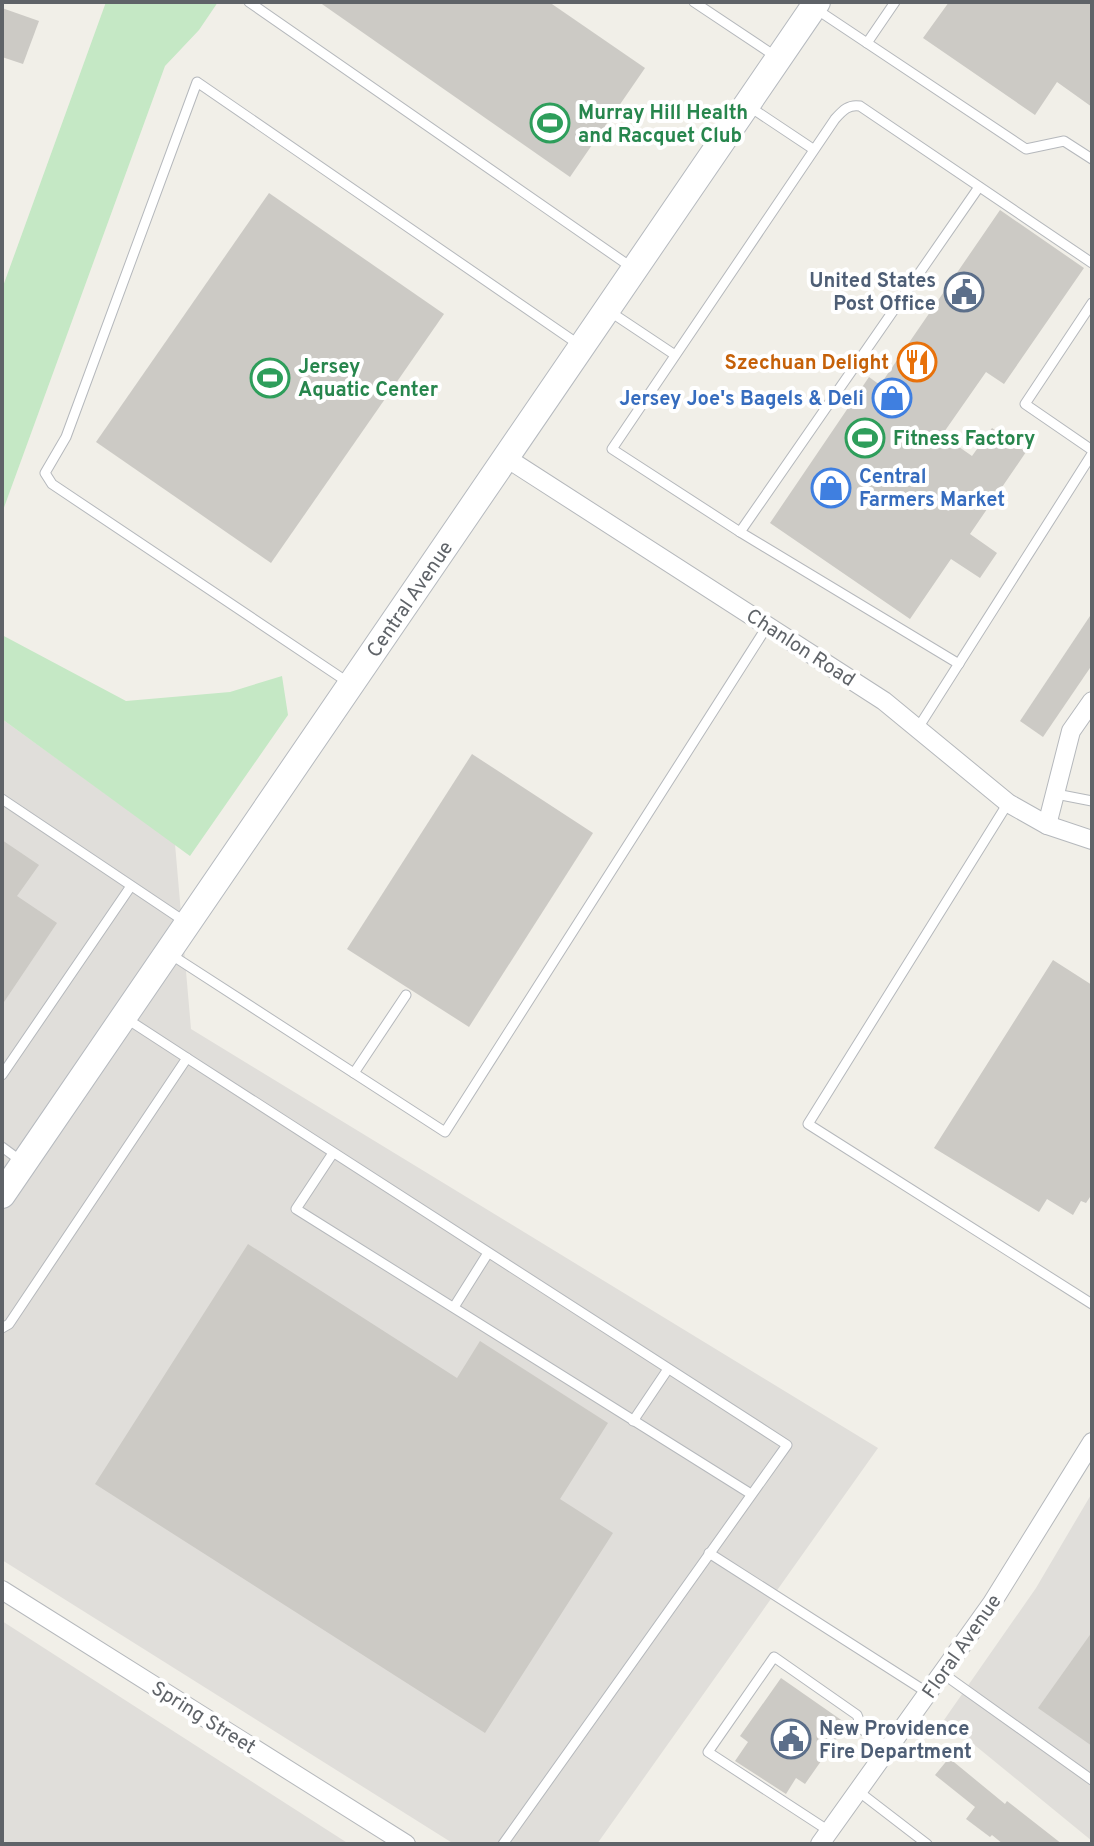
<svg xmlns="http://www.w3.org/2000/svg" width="1094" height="1846" font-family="Overpass,sans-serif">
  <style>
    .industrial { fill: #e0deda }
    .green { fill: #c5e8c5 }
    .building { fill: #cccac5 }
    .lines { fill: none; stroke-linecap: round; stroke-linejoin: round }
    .lane-casing { stroke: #b5b8bc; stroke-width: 11 }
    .street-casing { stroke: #b5b8bc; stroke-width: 20 }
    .secondary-casing { stroke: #b6babf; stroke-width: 28 }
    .lane { stroke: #fff; stroke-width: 9 }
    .street { stroke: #fff; stroke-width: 18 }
    .secondary { stroke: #fff; stroke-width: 26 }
    .labels { text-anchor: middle; stroke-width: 8; stroke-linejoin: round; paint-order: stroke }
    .leisure-label { font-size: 20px; font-weight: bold; fill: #27864d; stroke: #fff; text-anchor: start }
    .service-label { font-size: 20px; font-weight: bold; fill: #4e5e75; stroke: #fff; text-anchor: end }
    .food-label { font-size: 20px; font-weight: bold; fill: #c56008; stroke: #fff; text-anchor: end }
    .shop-label { font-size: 20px; font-weight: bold; fill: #366cbe; stroke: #fff; text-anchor: end }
    .street-label { font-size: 20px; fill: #5f6368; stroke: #fff }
  </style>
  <rect width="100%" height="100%" fill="#f1efe8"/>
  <g class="industrial">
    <polygon points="2,719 175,844 191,1029 878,1448 597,1844 454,1844 2,1560"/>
    <polygon points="1092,1493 1092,1841 944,1720 1036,1588"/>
    <polygon points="2,1621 349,1844 2,1844"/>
  </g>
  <g class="green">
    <polygon points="106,2 218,2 199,30 165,66 2,513 2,289"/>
    <polygon points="2,635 126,701 230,692 282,676 288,715 190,856 2,719"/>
  </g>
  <g class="building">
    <polygon points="319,2 549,2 645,68 570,177"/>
    <polygon points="949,2 1092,2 1092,107 1057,82 1035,115 923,38"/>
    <polygon points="2,8 39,21 23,64 2,57"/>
    <polygon points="269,193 444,314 271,563 96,442"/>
    <polygon points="1000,210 1084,268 1004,384 986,372 942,435 972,456 992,428 1026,452 970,534 997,553 980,578 951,559 910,619 770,523 869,377 880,385"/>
    <polygon points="1092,613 1092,665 1043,737 1020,721"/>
    <polygon points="472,754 593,833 469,1027 347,949"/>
    <polygon points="2,840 39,865 17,896 57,923 2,1005"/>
    <polygon points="1053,960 1092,985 1092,1194 1086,1203 1081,1201 1073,1215 1047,1199 1039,1212 934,1148"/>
    <polygon points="248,1244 457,1378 480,1341 608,1423 560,1499 613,1533 485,1733 95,1484"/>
    <polygon points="1092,1632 1092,1746 1038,1708"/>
    <polygon points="781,1678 847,1724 805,1784 796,1778 786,1794 735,1761 748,1742 740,1736"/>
    <polygon points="949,1758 1005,1804 1007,1801 1062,1844 1003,1844 992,1835 990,1837 966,1819 975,1807 935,1775"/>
  </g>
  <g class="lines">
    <defs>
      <g id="lane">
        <polyline points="249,2 631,267"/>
        <polyline points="694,2 778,58"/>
        <polyline points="816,9 1026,149 1064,141 1092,159"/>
        <polyline points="867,43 895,2"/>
        <polyline points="750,107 813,149"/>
        <polyline points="1092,303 1025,404 1092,450"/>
        <polyline points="609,311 675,355"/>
        <polyline points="740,532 979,187"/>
        <path d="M959 664 740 532 612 449 835 119C843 110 849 104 860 106L1092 263"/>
        <polyline points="349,683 52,484 45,473 66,437 197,82 578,344"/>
        <polyline points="918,728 1092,454"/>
        <polyline points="1056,794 1092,801"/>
        <polyline points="2,799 184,921"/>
        <polyline points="1008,803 808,1124 1092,1304"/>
        <polyline points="170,954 445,1132 768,625"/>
        <polyline points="187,1058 787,1445 503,1844"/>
        <polyline points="354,1073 406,995"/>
        <polyline points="2,1075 131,886"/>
        <polyline points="2,1147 21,1161"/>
        <polyline points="333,1153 296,1209 751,1494"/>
        <polyline points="454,1307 488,1253"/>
        <polyline points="2,1328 9,1324 187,1058 127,1019"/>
        <polyline points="633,1421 668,1369"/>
        <polyline points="709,1553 928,1693"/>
        <polyline points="942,1673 1092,1780"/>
        <polyline points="858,1791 927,1844"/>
        <polyline points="829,1831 708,1752 774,1657 857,1715 863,1730 889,1748"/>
      </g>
      <g id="street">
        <polyline points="505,457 884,701 1008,803 1047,825 1092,840"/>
        <polyline points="1047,825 1071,731 1092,701"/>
        <polyline points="2,1590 406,1844"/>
        <polyline points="820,1844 992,1603 1092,1442"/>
      </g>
      <g id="secondary">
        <path id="s1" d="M2 1195 817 2"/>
      </g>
    </defs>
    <use href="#lane" class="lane-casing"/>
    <use href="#street" class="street-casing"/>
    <use href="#secondary" class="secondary-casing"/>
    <use href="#lane" class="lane"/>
    <use href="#street" class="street"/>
    <use href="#secondary" class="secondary"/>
  </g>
  <defs>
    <symbol id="stadium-ring" viewBox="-11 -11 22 22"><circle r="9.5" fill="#fff" stroke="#2e9e5b" stroke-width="1.5"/><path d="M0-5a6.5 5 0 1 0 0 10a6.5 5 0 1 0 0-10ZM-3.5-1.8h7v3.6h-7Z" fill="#2e9e5b"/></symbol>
    <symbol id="civic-ring" viewBox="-11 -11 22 22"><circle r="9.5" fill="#fff" stroke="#5c6f8a" stroke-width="1.5"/><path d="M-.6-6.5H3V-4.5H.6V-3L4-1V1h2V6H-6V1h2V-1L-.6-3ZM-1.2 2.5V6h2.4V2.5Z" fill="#5c6f8a"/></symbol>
    <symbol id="restaurant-ring" viewBox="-11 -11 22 22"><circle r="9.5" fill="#fff" stroke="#e8710a" stroke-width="1.5"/><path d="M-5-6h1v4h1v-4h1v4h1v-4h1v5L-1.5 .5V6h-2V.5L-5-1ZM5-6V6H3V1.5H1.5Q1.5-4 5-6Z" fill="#e8710a"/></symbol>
    <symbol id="shop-ring" viewBox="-11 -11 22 22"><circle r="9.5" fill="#fff" stroke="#3f7fe0" stroke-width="1.5"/><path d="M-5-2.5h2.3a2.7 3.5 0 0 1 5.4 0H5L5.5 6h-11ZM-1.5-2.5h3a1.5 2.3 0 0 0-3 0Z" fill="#3f7fe0"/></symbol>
  </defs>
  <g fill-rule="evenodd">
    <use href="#stadium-ring" x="528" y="101" width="44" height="44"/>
    <use href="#civic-ring" x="942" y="270" width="44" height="44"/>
    <use href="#restaurant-ring" x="895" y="340" width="44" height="44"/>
    <use href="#stadium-ring" x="248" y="356" width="44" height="44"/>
    <use href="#shop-ring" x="870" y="376" width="44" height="44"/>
    <use href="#stadium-ring" x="843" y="416" width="44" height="44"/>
    <use href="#shop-ring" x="809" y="466" width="44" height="44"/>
    <use href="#civic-ring" x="769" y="1717" width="44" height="44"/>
  </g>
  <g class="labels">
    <g class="leisure-label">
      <text x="578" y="119">Murray Hill Health<tspan x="578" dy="23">and Racquet Club</tspan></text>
      <text x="298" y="373">Jersey<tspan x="298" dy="23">Aquatic Center</tspan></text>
      <text x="893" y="445">Fitness Factory</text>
    </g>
    <g class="service-label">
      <text x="936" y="287">United States<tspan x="936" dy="23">Post Office</tspan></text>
      <text x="819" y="1735" text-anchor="start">New Providence<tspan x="819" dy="23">Fire Department</tspan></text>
    </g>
    <g class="food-label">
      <text x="889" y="369">Szechuan Delight</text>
    </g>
    <g class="shop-label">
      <text x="864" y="405">Jersey Joe's Bagels &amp; Deli</text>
      <text x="859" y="483" text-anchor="start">Central<tspan x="859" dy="23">Farmers Market</tspan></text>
    </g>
    <g class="street-label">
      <text dy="7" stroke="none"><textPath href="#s1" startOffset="722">Central Avenue</textPath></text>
      <text transform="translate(801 647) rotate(33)" y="7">Chanlon Road</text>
      <text transform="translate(961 1646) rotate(-55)" y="7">Floral Avenue</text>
      <text transform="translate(204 1717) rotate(32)" y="7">Spring Street</text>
    </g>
  </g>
  <rect width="1094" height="1846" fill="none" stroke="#5f6368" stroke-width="8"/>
</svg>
